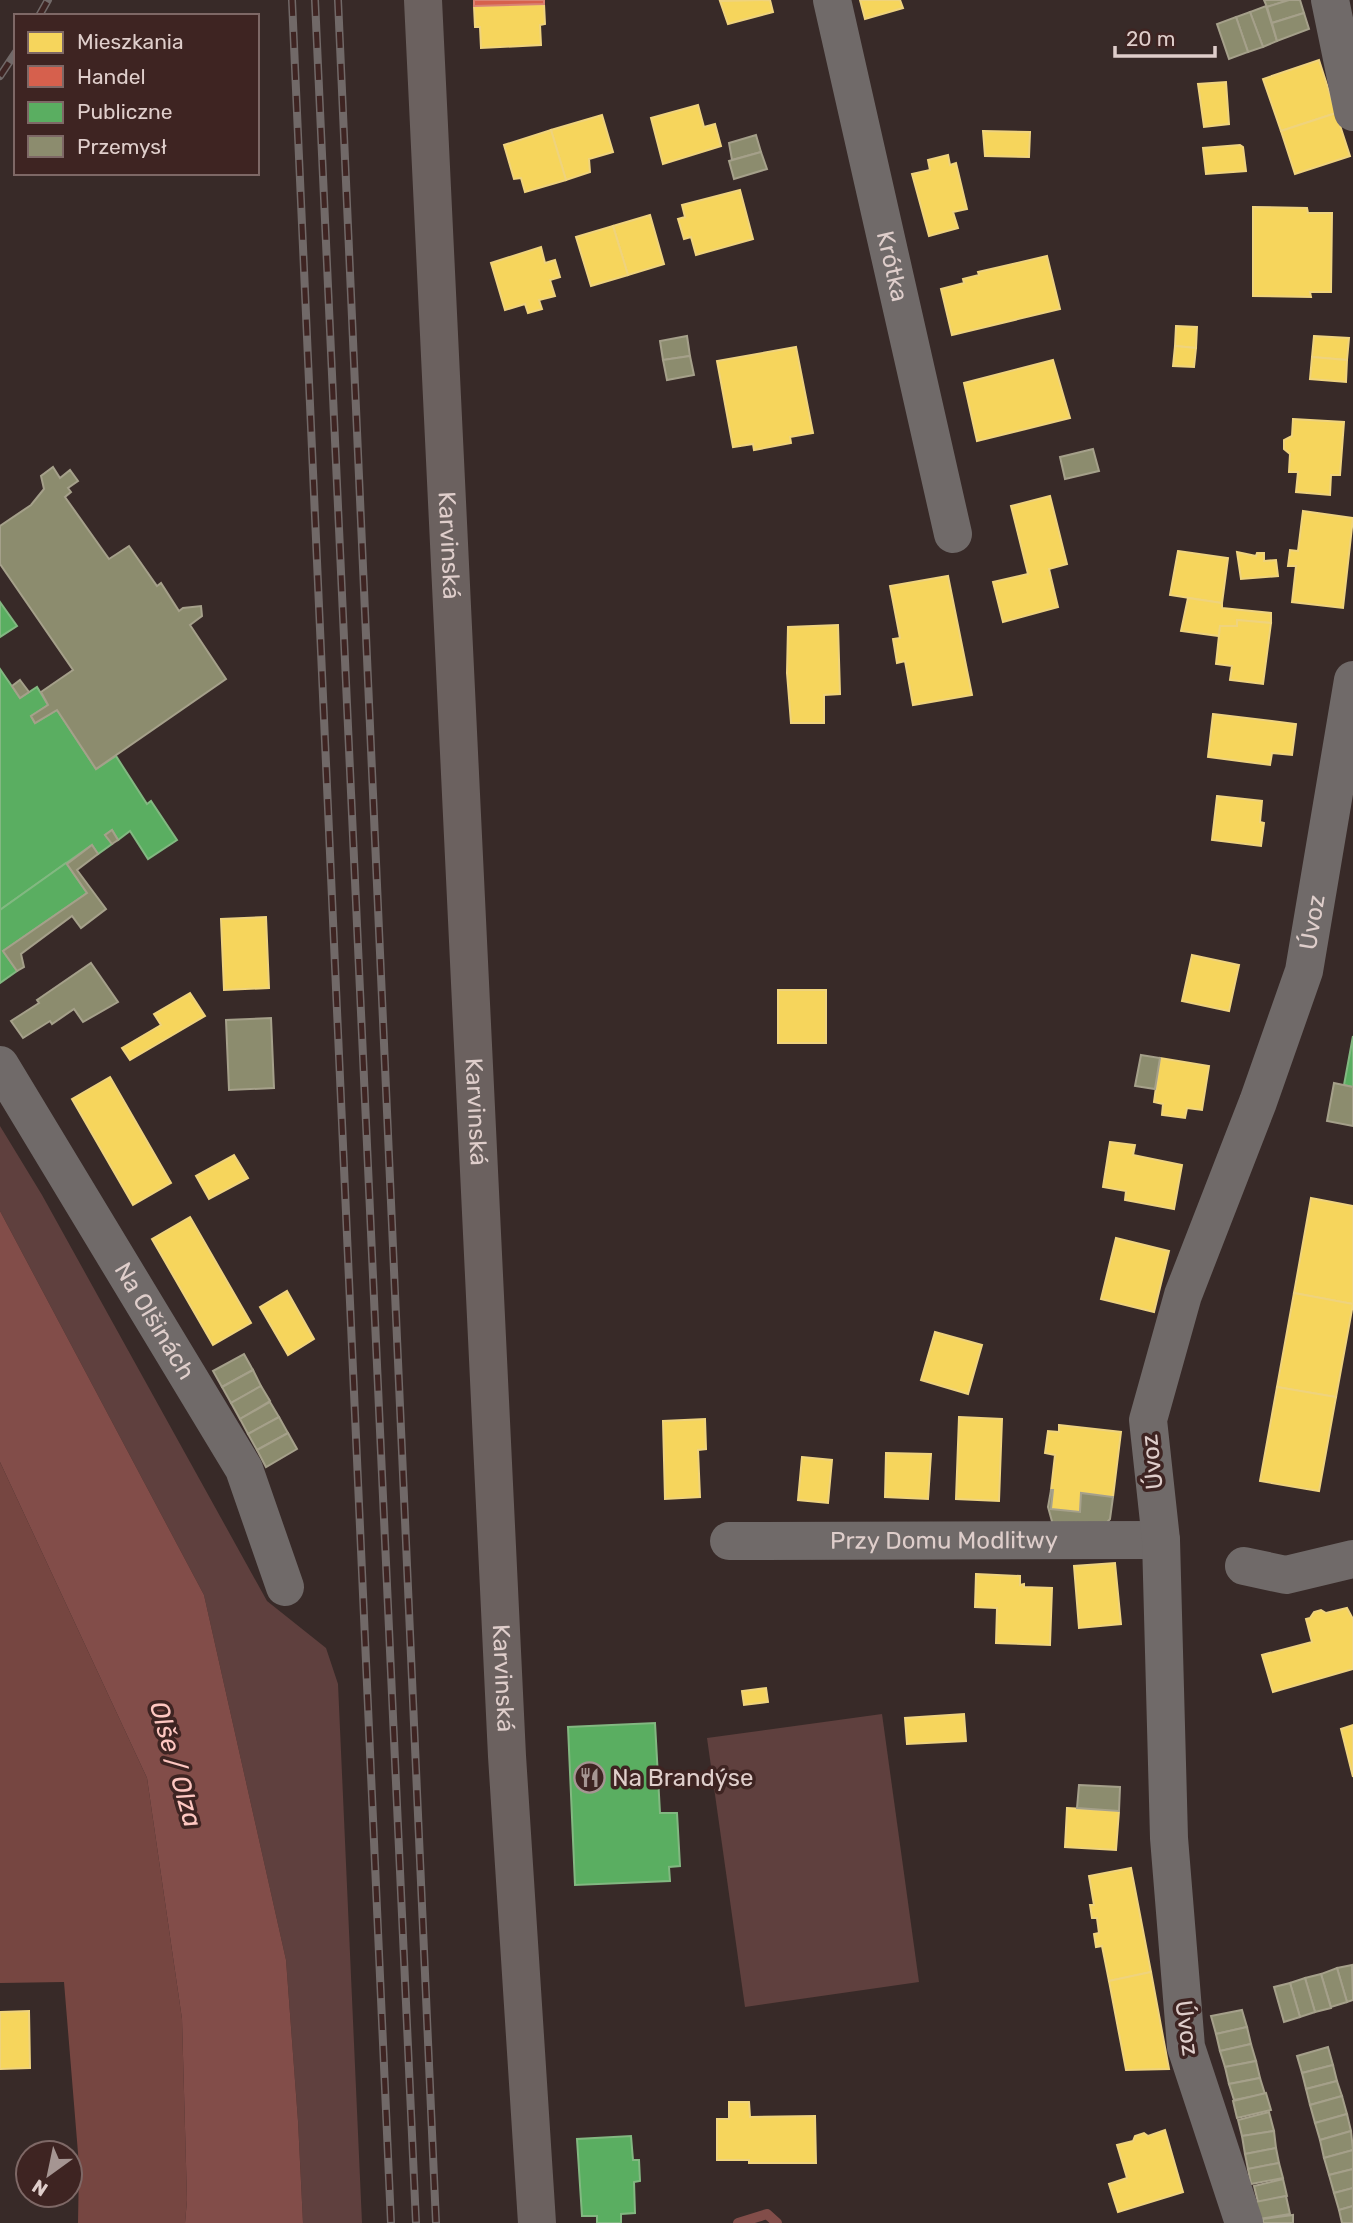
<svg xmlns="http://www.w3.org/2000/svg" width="1353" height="2223" font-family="Rubik,sans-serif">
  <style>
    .green { fill: #5f403e }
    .forest { fill: #764641 }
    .water { fill: #824d49 }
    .homes { fill: #f6d55c; stroke: #efd37d; stroke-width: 2 }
    .shops { fill: #d6604d; stroke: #d98173; stroke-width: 2 }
    .public { fill: #5aae61; stroke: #82b881; stroke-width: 2 }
    .industry { fill: #8c8c6e; stroke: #a5a08a; stroke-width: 2 }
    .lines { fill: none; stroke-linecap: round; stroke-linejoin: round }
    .stream { stroke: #824d49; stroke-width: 10 }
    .minor { stroke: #706a69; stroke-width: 38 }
    .major { stroke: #6b615f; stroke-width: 38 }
    .rail-casing { stroke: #716968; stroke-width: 8 }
    .rail { stroke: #3e2422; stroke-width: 5; stroke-dasharray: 16; stroke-linecap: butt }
    .labels { text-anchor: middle; stroke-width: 7; stroke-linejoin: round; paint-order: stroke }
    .street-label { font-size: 24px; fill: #dfcecb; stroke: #3e2422 }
    .poi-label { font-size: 24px; fill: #dfcecb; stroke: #3e2422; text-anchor: start }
    .water-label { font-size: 26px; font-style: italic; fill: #fec7c1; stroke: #3e2422 }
  </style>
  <rect width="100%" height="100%" fill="#382a28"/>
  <g class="green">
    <polygon points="0,1126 42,1195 267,1601 326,1648 338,1684 362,2223 303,2223 298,2121 286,1960 204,1595 0,1211"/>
    <polygon points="882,1714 919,1982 745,2007 707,1738"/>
  </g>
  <polygon class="forest" points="0,1462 147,1778 182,2019 187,2200 185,2223 78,2223 79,2165 64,1982 0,1983"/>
  <polygon class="water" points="0,1211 204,1595 286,1960 298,2121 303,2223 185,2223 187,2200 182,2019 147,1778 0,1462"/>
  <g class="homes">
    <polygon points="770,0 773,12 728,24 720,1"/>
    <polygon points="860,0 900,0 903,8 865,19"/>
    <polygon points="544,4 545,24 540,25 541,45 481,48 480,27 475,27 474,6"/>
    <polygon points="1319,60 1336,113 1281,131 1263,79"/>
    <polygon points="1226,82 1229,124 1204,127 1198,84"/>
    <polygon points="698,105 704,127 715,124 721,146 663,164 651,118"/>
    <polygon points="1336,113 1350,156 1295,174 1281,131"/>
    <polygon points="602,115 613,152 589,159 590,172 566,180 551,130"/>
    <polygon points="551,130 566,180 525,192 521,178 514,179 504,145"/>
    <polygon points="983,131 1030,132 1029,157 985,156"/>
    <polygon points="1240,145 1243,147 1246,171 1206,174 1203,148"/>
    <polygon points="948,155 950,165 956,163 967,209 953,212 958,228 929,236 912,174 930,170 928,160"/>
    <polygon points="740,190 753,239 696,255 691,237 684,239 678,219 685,217 682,205"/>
    <polygon points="1253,207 1307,208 1308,213 1332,213 1331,292 1310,292 1311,297 1253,296"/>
    <polygon points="650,215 664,264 628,275 613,226"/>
    <polygon points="613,226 628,275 591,286 576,237"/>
    <polygon points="541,247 545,263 555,260 560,277 550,280 555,296 539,300 542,309 528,313 525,304 505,310 491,263"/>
    <polygon points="1047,256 1060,309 952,335 941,289 964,283 963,279 979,275 978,272"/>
    <polygon points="1176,326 1197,327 1196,348 1175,346"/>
    <polygon points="1314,336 1349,338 1347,360 1312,357"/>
    <polygon points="1175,346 1196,348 1194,367 1173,366"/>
    <polygon points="796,347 813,433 790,437 791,443 754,450 753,444 733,447 717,361"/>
    <polygon points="1312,357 1347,360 1346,382 1310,379"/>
    <polygon points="1053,360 1070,418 977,441 964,383"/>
    <polygon points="1293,419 1344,422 1340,475 1331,475 1330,495 1296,492 1298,472 1289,472 1290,454 1284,449 1284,440 1292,436"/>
    <polygon points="1050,496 1067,564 1049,569 1058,607 1003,622 993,582 1028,574 1011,506"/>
    <polygon points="1303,511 1353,518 1343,608 1292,602 1296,566 1288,566 1290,550 1298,551"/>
    <polygon points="1178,551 1228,558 1222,603 1170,595"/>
    <polygon points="1237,552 1256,556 1257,553 1264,553 1264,561 1276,560 1278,576 1241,579"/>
    <polygon points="948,576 972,695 913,705 905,661 897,663 893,639 900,638 890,586"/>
    <polygon points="1188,598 1222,603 1222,608 1271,613 1271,623 1237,620 1237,626 1220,626 1219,636 1181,631"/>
    <polygon points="1237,620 1271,623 1263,684 1230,680 1232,666 1216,664 1220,626 1237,626"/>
    <polygon points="838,625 840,694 824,695 824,723 791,723 787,673 788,627"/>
    <polygon points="1213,714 1296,724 1292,755 1272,753 1270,765 1208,757"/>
    <polygon points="1217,796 1262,801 1260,822 1264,823 1261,846 1212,840"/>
    <polygon points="266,917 269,988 224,990 221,919"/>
    <polygon points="1192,955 1239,965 1229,1011 1182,1001"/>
    <rect x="778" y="990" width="48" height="53"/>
    <polygon points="190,993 205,1016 130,1060 122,1048 161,1025 154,1014"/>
    <polygon points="1160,1058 1209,1066 1202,1110 1187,1108 1185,1118 1162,1115 1163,1104 1154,1102"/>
    <polygon points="110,1077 171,1183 133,1205 72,1099"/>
    <polygon points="1110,1142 1135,1145 1133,1155 1182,1165 1174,1209 1125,1200 1126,1191 1103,1187"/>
    <polygon points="234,1155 248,1178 209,1199 196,1176"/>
    <polygon points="1311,1198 1353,1206 1353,1304 1294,1293"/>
    <polygon points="190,1217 251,1323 213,1345 152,1239"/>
    <polygon points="1116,1238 1169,1251 1154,1312 1101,1299"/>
    <polygon points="287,1291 314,1339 288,1355 260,1307"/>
    <polygon points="1294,1293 1353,1304 1336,1397 1277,1387"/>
    <polygon points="935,1332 982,1345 968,1394 921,1380"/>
    <polygon points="1277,1387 1336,1397 1319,1491 1260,1481"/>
    <polygon points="959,1417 1002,1419 999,1501 956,1499"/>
    <polygon points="705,1419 706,1449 698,1450 700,1497 665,1499 663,1421"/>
    <polygon points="1059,1425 1121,1432 1113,1497 1081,1493 1080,1512 1051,1509 1053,1490 1051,1490 1055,1455 1045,1453 1048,1431 1059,1432"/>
    <polygon points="886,1453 931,1454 928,1499 885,1497"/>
    <polygon points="802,1457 832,1460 828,1503 798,1500"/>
    <polygon points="1115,1563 1121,1624 1079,1628 1074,1566"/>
    <polygon points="976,1574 1020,1576 1020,1585 1024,1584 1024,1587 1052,1588 1050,1645 996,1643 997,1608 975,1607"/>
    <polygon points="1347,1608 1353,1619 1353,1669 1273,1692 1262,1655 1312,1642 1306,1619 1310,1618 1314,1612 1321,1610 1326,1613"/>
    <polygon points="766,1688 768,1702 744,1705 742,1691"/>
    <polygon points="964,1714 966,1741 907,1744 905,1718"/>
    <polygon points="1353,1725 1353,1777 1341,1729"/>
    <polygon points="1067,1808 1119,1811 1116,1850 1065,1847"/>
    <polygon points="1131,1868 1151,1972 1109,1981 1102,1946 1096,1947 1094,1934 1099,1933 1097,1918 1092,1918 1090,1905 1094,1905 1089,1876"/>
    <polygon points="1151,1972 1169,2069 1126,2070 1109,1981"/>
    <polygon points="29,2011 30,2068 0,2069 0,2012"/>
    <polygon points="729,2102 749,2102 750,2117 815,2116 816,2163 749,2163 749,2160 717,2160 717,2119 729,2119"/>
    <polygon points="1165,2130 1183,2192 1118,2212 1109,2184 1127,2178 1117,2145 1133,2141 1135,2136 1144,2133 1148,2136"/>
  </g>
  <polygon class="shops" points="474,0 544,0 544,4 474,6"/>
  <g class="public">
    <polygon points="0,602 17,626 0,637"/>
    <polygon points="0,669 20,698 37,687 48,705 31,716 35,723 57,710 96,769 116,756 147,804 151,801 177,840 148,859 130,831 118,840 112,830 105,835 112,844 98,854 92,845 0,910"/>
    <polygon points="66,863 87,893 3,951 17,971 0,983 0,910"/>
    <polygon points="1353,1036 1353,1087 1344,1085"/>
    <polygon points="655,1723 660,1813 677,1813 680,1866 669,1867 670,1881 575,1885 568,1727"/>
    <polygon points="631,2136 633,2160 639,2160 640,2181 634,2182 635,2213 621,2214 621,2223 597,2223 597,2216 582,2216 577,2139"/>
  </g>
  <g class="industry">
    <polygon points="1264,0 1289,0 1267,7"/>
    <polygon points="1289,0 1300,0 1304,13 1272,23 1267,7"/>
    <polygon points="1266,6 1277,41 1263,47 1250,12"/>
    <polygon points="1250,12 1263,47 1248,52 1236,17"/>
    <polygon points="1304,13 1309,29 1277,41 1272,23"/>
    <polygon points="1236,17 1248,52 1229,59 1217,24"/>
    <polygon points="756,135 761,152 732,160 729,143"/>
    <polygon points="761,152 767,169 734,179 729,161"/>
    <polygon points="687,336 690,356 663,360 660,341"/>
    <polygon points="690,356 694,375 667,380 663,360"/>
    <polygon points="1093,449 1099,471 1065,479 1060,457"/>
    <polygon points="53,467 60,478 70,470 78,481 68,488 71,492 65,497 109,559 129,546 157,586 161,583 179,611 183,608 201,606 202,616 190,625 226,679 96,769 57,710 35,723 31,716 48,705 41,692 73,670 0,564 0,526 31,505 44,489 41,476"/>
    <polygon points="20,680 29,692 20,698 12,686"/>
    <polygon points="112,830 118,840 112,844 105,835"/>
    <polygon points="92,845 98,854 77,870 106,909 81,928 72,916 21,954 24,967 17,971 3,951 87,893 67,864"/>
    <polygon points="91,963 118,1002 83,1022 74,1009 52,1024 50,1021 23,1038 11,1021 39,1003 37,1000"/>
    <polygon points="271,1018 274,1088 229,1090 226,1020"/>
    <polygon points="1141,1055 1160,1058 1155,1089 1135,1086"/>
    <polygon points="1334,1083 1353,1087 1353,1126 1327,1121"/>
    <polygon points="244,1354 253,1370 222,1387 213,1371"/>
    <polygon points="253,1370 261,1386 231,1403 222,1387"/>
    <polygon points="261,1386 270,1401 240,1419 231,1403"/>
    <polygon points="270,1402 279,1417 248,1434 240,1419"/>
    <polygon points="279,1417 288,1433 257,1450 248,1434"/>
    <polygon points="288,1433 297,1449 266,1467 257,1450"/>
    <polygon points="1051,1490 1053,1490 1051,1509 1080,1512 1081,1493 1113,1497 1110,1519 1103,1527 1053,1525 1048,1507"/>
    <polygon points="1079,1785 1120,1787 1119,1811 1077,1808"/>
    <polygon points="1352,1965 1353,2000 1347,2002 1337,1968"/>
    <polygon points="1337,1968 1347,2002 1331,2007 1321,1974"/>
    <polygon points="1321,1974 1331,2008 1315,2012 1305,1978"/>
    <polygon points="1305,1978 1315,2012 1300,2017 1290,1983"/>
    <polygon points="1290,1983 1300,2017 1284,2022 1274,1987"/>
    <polygon points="1242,2010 1247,2027 1216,2034 1211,2016"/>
    <polygon points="1247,2027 1251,2044 1220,2051 1216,2034"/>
    <polygon points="1251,2044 1256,2061 1225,2067 1220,2051"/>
    <polygon points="1328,2047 1333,2065 1302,2073 1297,2056"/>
    <polygon points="1256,2061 1260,2078 1229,2084 1225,2067"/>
    <polygon points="1333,2065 1337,2081 1306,2089 1302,2073"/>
    <polygon points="1260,2078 1265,2094 1234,2100 1229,2084"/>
    <polygon points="1337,2081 1342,2096 1310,2105 1306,2089"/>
    <polygon points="1266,2093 1271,2110 1237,2118 1233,2101"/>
    <polygon points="1342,2096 1347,2114 1315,2123 1310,2105"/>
    <polygon points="1269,2112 1274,2131 1242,2136 1238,2120"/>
    <polygon points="1347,2114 1351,2131 1320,2140 1315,2123"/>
    <polygon points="1274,2131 1276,2148 1245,2154 1242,2136"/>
    <polygon points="1351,2131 1353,2150 1324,2158 1320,2140"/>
    <polygon points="1276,2148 1279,2163 1248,2169 1245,2154"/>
    <polygon points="1353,2150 1353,2169 1329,2175 1324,2158"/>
    <polygon points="1279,2163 1283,2178 1251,2184 1248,2169"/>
    <polygon points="1353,2169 1353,2188 1334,2193 1329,2175"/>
    <polygon points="1283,2179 1287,2196 1258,2202 1254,2186"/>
    <polygon points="1353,2188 1353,2206 1339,2210 1334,2193"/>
    <polygon points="1286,2196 1290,2214 1259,2219 1255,2202"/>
    <polygon points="1353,2206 1353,2223 1342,2223 1339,2210"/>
    <polygon points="1293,2215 1293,2223 1263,2223 1263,2219"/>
  </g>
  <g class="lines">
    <polyline class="stream" points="738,2223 767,2214 777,2223"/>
    <g class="minor">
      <path id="s1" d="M832 0 953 534"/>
      <polyline points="1330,0 1353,112"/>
      <path id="s2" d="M0 1065 244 1469 285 1587"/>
      <path id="s3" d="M729 1541 1161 1540"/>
      <polyline points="1244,1566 1286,1575 1353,1559"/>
      <path id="s4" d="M1244 2223 1186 2047 1169 1838 1161 1540 1148 1420 1183 1295 1258 1102 1304 971 1353 680"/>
    </g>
    <path class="major" id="s5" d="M423 0 507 1756 537 2223"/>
    <defs>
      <g id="rail">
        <polyline points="292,0 391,2223"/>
        <polyline points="315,0 416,2223"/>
        <polyline points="338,0 436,2223"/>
        <polyline points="39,16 48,0"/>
        <polyline points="0,76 16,52"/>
      </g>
    </defs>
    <use href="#rail" class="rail-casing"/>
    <use href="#rail" class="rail"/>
  </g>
  <defs>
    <symbol id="restaurant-ring" viewBox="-11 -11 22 22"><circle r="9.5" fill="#3e2422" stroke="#a59592" stroke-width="1.5"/><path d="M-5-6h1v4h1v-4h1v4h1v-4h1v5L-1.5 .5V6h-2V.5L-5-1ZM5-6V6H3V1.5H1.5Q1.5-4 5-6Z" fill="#a59592"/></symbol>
  </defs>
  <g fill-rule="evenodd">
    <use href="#restaurant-ring" x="572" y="1760" width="35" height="35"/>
  </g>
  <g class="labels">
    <g class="street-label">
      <text dy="8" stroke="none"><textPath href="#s1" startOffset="273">Krótka</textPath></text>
      <text dy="8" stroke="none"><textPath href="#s5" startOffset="546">Karvinská</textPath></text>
      <text dy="8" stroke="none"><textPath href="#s4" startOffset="1339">Úvoz</textPath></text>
      <text dy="8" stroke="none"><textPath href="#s5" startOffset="1113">Karvinská</textPath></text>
      <text dy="8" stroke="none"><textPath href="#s2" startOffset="299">Na Olšinách</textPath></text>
      <text transform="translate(1152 1462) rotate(-96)" y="8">Úvoz</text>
      <text dy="8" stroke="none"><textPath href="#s3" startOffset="215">Przy Domu Modlitwy</textPath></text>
      <text dy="8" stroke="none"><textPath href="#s5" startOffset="1680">Karvinská</textPath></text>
      <text transform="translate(1187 2028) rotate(82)" y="8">Úvoz</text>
    </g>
    <g class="poi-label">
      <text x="612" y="1786">Na Brandýse</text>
    </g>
    <g class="water-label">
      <text transform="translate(176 1764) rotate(74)" y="9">Olše / Olza</text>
    </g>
  </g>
  <rect x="14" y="14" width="245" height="161" fill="#3e2422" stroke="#7e6866" stroke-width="2"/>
  <rect x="28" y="32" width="35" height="21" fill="#f6d55c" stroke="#7e6866" stroke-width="2"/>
  <text x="77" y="49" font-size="21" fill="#dfcecb">Mieszkania</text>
  <rect x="28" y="66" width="35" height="21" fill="#d6604d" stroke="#7e6866" stroke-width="2"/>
  <text x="77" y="84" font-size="21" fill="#dfcecb">Handel</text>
  <rect x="28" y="102" width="35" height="21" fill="#5aae61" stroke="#7e6866" stroke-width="2"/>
  <text x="77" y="119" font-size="21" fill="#dfcecb">Publiczne</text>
  <rect x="28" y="136" width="35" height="21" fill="#8c8c6e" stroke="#7e6866" stroke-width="2"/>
  <text x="77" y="154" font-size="21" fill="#dfcecb">Przemysł</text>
  <g transform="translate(49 2174) rotate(213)"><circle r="33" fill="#3e2422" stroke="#7e6866" stroke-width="2"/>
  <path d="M0-5L12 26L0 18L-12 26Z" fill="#a59592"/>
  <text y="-10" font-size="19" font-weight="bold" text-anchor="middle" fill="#dfcecb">N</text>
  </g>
  <path d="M1115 46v10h100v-10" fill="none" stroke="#dfcecb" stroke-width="3.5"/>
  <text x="1126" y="46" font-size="21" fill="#dfcecb" stroke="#3e2422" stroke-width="5" paint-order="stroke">20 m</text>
</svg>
